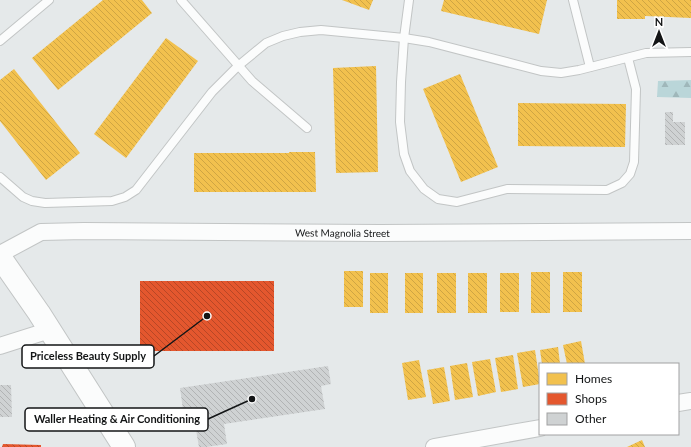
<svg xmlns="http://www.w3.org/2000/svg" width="691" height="447" font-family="Lato,sans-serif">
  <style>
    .forest { fill: url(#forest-firs) }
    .homes { fill: url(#homes-back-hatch) }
    .shops { fill: url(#shops-back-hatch) }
    .building { fill: url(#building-back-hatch) }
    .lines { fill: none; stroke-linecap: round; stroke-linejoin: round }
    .service-casing { stroke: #c2c5c5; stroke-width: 10 }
    .minor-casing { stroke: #c2c5c5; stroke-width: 18 }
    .primary-casing { stroke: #c2c5c5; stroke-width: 24 }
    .service { stroke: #fbfcfc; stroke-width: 8 }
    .minor { stroke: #fbfcfc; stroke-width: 16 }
    .primary { stroke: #fbfcfc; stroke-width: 22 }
    .labels { text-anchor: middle; stroke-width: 4; stroke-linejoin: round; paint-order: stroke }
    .street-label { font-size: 10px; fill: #131516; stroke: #fff }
    .leader { fill: none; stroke: #131516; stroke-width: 1.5 }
    .callout-dot { fill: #131516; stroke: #fff; stroke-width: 1.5 }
    .callout { fill: #fff; stroke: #131516; stroke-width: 1.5 }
    .callout-label { font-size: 11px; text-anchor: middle; font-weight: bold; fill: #131516 }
  </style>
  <defs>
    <pattern id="forest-firs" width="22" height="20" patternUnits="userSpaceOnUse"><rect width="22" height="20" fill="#bad6d9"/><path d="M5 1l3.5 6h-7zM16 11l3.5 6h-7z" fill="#9fb7ba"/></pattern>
    <pattern id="homes-back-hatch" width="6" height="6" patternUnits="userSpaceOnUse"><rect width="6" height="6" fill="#f2c14e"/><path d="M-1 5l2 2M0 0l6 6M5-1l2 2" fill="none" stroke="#cfa543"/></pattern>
    <pattern id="shops-back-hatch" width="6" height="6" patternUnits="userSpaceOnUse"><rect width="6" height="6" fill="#e4572e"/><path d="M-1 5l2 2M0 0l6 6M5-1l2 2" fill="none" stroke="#b84726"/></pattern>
    <pattern id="building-back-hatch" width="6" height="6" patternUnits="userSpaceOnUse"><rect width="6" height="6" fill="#cfd2d3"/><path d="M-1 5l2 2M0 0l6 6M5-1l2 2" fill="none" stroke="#b1b3b4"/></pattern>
  </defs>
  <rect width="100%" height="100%" fill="#e5e9ea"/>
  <polygon class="forest" points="691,80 691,98 657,97 658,81"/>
  <g class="homes">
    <polygon points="103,0 142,0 152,13 58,90 32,58"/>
    <polygon points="342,0 373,0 369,10"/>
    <polygon points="444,0 547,0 539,34 441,11"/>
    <polygon points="617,0 691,0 691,18 645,16 645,19 617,19"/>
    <polygon points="166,38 198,61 126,158 94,134"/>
    <polygon points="376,66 378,172 336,173 333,68"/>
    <polygon points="14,69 80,153 46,180 0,121 0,80"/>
    <polygon points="460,74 498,167 461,182 423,89"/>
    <polygon points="518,103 626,104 625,147 518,146"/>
    <polygon points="289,152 315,152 316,192 194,192 194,153 289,153"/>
    <rect x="344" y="271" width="19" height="36"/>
    <rect x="531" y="272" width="19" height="41"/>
    <rect x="563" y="272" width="19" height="40"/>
    <rect x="370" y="273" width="18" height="40"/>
    <rect x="405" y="273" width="18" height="40"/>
    <rect x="437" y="273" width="19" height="40"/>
    <rect x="468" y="273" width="19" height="40"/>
    <rect x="500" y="273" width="19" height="39"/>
    <polygon points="581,341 585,364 567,364 563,345"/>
    <polygon points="558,347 560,364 542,364 540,350"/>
    <polygon points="535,350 540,384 523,387 517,353"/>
    <polygon points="513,355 518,389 501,392 495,358"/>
    <polygon points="490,359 496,392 478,396 472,362"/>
    <polygon points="419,360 426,397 408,400 402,363"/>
    <polygon points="467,363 473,397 455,400 450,366"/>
    <polygon points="444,367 450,401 433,404 427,370"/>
    <polygon points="642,440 645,447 627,447"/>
  </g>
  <g class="shops">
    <rect x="140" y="281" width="134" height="70"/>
    <polygon points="3,444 41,445 41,447 2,447"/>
  </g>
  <g class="building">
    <polygon points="665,112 673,112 673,122 685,122 685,145 665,145"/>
    <polygon points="328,366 331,384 321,386 325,409 224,424 227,444 206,447 199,447 196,430 186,431 180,388"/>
    <polygon points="0,385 11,385 12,417 0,417"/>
  </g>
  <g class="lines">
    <defs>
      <g id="service">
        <polyline points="181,0 252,81 307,128"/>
        <polyline points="409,0 404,38 401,82 400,122 404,154 410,171 424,189 438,199 457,202 507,189 607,190 622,183 630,174 634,162 636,89 628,58"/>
        <polyline points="573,0 590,67"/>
        <polyline points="0,41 49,0"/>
        <polyline points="0,177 23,197 32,201 45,203 112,201 125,197 136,190 212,92 238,66 266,43 283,36 300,32 321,30 404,38 429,42 541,71 561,73 579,70 646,53 691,52"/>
      </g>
      <g id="minor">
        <path id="s1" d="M0 254 41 232 84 231 380 233 691 231"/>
        <polyline points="0,346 50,330"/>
        <polyline points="678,403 691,401"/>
        <polyline points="434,447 540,428"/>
      </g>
      <polyline id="primary" points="0,257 39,313 124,447"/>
    </defs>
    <use href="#service" class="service-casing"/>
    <use href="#minor" class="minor-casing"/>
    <use href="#primary" class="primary-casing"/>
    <use href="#service" class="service"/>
    <use href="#minor" class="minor"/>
    <use href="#primary" class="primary"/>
  </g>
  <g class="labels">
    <g class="street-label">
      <text dy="4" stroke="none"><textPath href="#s1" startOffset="348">West Magnolia Street</textPath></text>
    </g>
  </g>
  <path class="leader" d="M207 316L154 356M252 399L208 419"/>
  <g class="callout-dot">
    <circle cx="207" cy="316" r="4"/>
    <circle cx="252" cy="399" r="4"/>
  </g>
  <g class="callout">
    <rect x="22" y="345" width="132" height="23" rx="4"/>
    <rect x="25" y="408" width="183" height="23" rx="4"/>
  </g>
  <g class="callout-label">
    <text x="88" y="360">Priceless Beauty Supply</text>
    <text x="117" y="423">Waller Heating &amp; Air Conditioning</text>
  </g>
  <rect x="539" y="363" width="140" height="72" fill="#ffffff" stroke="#a1a1a2"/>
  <rect x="547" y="373" width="20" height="12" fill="#f2c14e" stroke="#a1a1a2"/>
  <text x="575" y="383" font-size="12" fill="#131516">Homes</text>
  <rect x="547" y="393" width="20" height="12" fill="#e4572e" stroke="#a1a1a2"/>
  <text x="575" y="403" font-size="12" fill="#131516">Shops</text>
  <rect x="547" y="413" width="20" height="12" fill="#cfd2d3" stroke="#a1a1a2"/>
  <text x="575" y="423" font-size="12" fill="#131516">Other</text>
  <g transform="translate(659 32)" stroke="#ffffff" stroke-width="3" paint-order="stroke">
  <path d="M0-3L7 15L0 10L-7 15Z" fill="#131516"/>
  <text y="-6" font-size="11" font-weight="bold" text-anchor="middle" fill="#131516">N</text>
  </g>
</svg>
